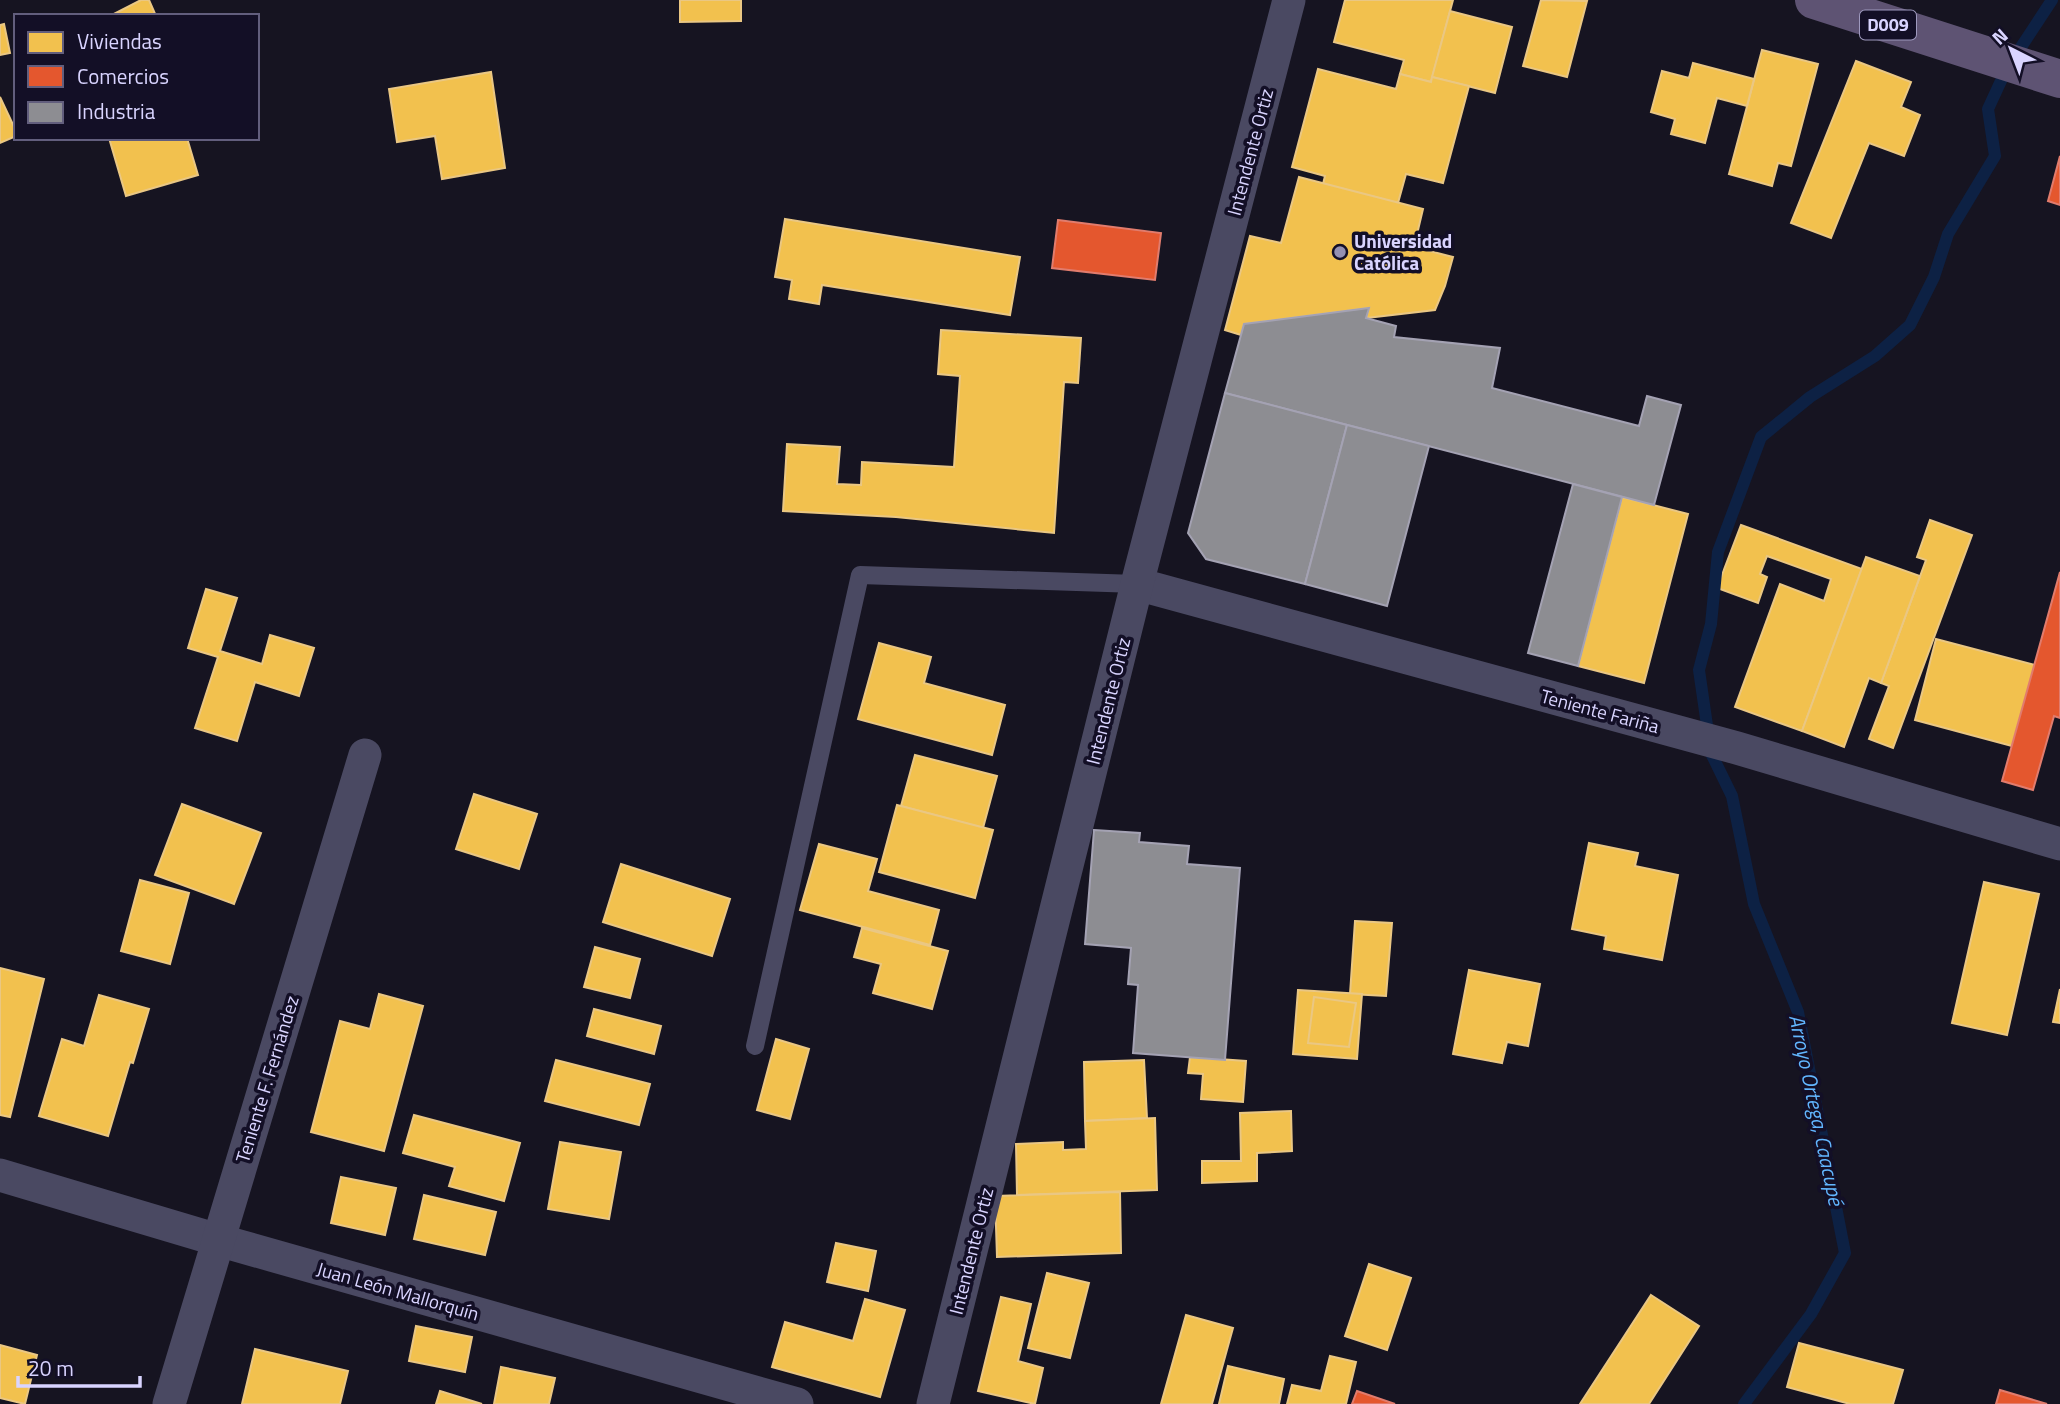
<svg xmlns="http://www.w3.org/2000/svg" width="2060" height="1404" font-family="'Titillium Web',sans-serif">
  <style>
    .homes { fill: #f2c14e; stroke: #eac783; stroke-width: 2 }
    .shops { fill: #e4572e; stroke: #e17c6d; stroke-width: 2 }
    .industry { fill: #8d8d92; stroke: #a4a2b3; stroke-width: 2 }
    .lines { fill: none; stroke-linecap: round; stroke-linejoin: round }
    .stream { stroke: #0d2144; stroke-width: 12 }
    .lane { stroke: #4a4962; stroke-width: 18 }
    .street { stroke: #4a4962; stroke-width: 33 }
    .primary { stroke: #5e5373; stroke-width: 38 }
    .poi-dot { fill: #9591b1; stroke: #130f26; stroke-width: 2.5 }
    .labels { text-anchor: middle; stroke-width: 7; stroke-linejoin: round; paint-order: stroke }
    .shield { fill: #130f26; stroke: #9e99be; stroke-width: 2 }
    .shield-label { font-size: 18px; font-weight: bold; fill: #d9d4ff }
    .street-label { font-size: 19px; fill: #d9d4ff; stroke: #130f26 }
    .poi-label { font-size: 19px; font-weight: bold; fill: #d9d4ff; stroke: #130f26; text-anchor: start }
    .water-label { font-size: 21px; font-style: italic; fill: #62b6ff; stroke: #130f26 }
  </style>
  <rect width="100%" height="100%" fill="#161421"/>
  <g class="homes">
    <polygon points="141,0 149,0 156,16 110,16"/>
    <polygon points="680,0 741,0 741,21 680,22"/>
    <polygon points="1345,0 1453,0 1431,82 1400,74 1404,60 1334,42"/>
    <polygon points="1541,0 1587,1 1567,77 1523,66"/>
    <polygon points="1450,11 1512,27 1495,93 1432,77"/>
    <polygon points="4,24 10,53 0,55 0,25"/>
    <polygon points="1762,50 1818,64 1791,166 1778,163 1772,186 1729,174"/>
    <polygon points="1856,61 1911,82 1901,107 1920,115 1904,156 1869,143 1831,238 1791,223"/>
    <polygon points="1693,63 1754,79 1747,106 1717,98 1705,143 1671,134 1675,119 1651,112 1662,71 1689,78"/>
    <polygon points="1318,69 1396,89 1400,74 1431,82 1432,77 1469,86 1443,183 1406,174 1398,203 1323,184 1325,176 1292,167"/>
    <polygon points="491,72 505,168 442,179 435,136 397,142 389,89"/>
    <polygon points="0,97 16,131 16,136 0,143"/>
    <polygon points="109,138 187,138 198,175 126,196"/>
    <polygon points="1299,177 1423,209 1414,247 1453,257 1445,286 1435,310 1366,318 1369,308 1244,324 1241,335 1225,330 1250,236 1281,243"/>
    <polygon points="785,219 1020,257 1010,315 822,285 819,304 789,299 792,280 775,277"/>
    <polygon points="941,330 1081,338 1078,383 1064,382 1054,533 896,517 783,511 787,444 840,447 837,484 861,485 862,462 954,467 960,376 938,374"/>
    <polygon points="1622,497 1688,514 1644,683 1578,666"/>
    <polygon points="1930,520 1972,535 1893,748 1869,739 1889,686 1881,683 1926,560 1917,557"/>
    <polygon points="1741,525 1862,569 1802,731 1735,707 1780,584 1824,601 1831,579 1767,556 1760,574 1767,577 1758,603 1717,588"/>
    <polygon points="1866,557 1920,576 1881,683 1869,678 1844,747 1802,731"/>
    <polygon points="206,589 237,598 220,651 262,664 270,635 314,648 299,696 255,682 237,741 195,728 218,657 188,648"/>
    <polygon points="1936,639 2035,665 2012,746 1915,720"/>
    <polygon points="879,643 931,657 924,683 1005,705 992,755 858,719"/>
    <polygon points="915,755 997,776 983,828 901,806"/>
    <polygon points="474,794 537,814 519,869 456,849"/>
    <polygon points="182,804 261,833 234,904 155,875"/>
    <polygon points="897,805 993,830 975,898 879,872"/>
    <polygon points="1589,843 1638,853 1635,866 1678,875 1662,960 1604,949 1606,936 1572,929"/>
    <polygon points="819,844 877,859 868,891 939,910 930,945 800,910"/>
    <polygon points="621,864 730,899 712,956 603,922"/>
    <polygon points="140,880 189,893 170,964 121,951"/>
    <polygon points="1984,882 2039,894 2007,1035 1952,1023"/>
    <polygon points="1355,921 1392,923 1386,996 1350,994"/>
    <polygon points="862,928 948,951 932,1009 873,993 881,964 854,957"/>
    <polygon points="595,947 640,959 630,998 584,987"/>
    <polygon points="0,968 44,979 10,1117 0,1115"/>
    <polygon points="1469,970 1540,984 1528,1046 1507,1042 1502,1063 1453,1054"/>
    <polygon points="2060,989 2060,1023 2053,1022"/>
    <polygon points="1298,990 1362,994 1357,1059 1293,1054"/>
    <polygon points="379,994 423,1006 384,1151 311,1132 340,1021 370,1029"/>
    <polygon points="99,995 149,1009 133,1063 130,1062 108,1136 39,1116 62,1039 84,1046"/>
    <polygon points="1314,997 1356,1003 1349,1047 1308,1043"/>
    <polygon points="594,1009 661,1026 654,1054 587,1036"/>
    <polygon points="776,1039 809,1049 790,1119 757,1110"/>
    <polygon points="1190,1057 1246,1061 1243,1102 1201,1099 1203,1074 1188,1073"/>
    <polygon points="556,1060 650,1084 639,1125 545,1101"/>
    <polygon points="1144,1060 1147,1118 1085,1121 1084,1062"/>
    <polygon points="1291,1111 1292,1151 1257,1153 1257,1181 1202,1183 1202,1161 1241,1161 1240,1113"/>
    <polygon points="414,1115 520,1143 504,1201 449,1186 455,1167 403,1153"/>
    <polygon points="1155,1118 1157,1190 1017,1195 1016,1144 1063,1142 1063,1150 1086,1149 1085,1121"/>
    <polygon points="560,1142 621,1152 609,1219 548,1209"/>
    <polygon points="341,1177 396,1188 385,1235 331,1223"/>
    <polygon points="1120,1192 1121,1253 997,1257 995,1196"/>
    <polygon points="424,1195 496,1212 485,1255 414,1239"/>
    <polygon points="836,1243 876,1251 868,1291 827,1282"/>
    <polygon points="1369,1264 1411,1278 1387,1350 1345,1336"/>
    <polygon points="1047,1273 1089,1283 1070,1358 1028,1348"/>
    <polygon points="1651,1295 1699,1326 1649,1404 1580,1404"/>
    <polygon points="1001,1297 1031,1304 1018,1361 1043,1368 1035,1404 978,1391"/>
    <polygon points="865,1299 905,1310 880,1397 772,1367 785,1322 853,1341"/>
    <polygon points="1186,1315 1233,1328 1212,1404 1161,1404"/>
    <polygon points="416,1326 472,1337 465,1372 409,1361"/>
    <polygon points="1799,1343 1903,1370 1893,1404 1850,1404 1787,1387"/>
    <polygon points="0,1345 37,1355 25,1404 0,1398"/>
    <polygon points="255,1349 348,1371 340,1404 242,1404"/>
    <polygon points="1330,1356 1356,1362 1346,1404 1287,1404 1292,1385 1321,1391"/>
    <polygon points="1228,1366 1284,1379 1279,1404 1219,1404"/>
    <polygon points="501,1367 555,1378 549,1404 494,1404"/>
    <polygon points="440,1391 482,1404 436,1404"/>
  </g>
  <g class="shops">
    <polygon points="2060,156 2060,205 2048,201"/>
    <polygon points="1058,220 1161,233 1155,280 1052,268"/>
    <polygon points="2060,572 2060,718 2054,716 2033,790 2002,781"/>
    <polygon points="2000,1390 2047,1404 1996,1404"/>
    <polygon points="1357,1391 1395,1404 1352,1404"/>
  </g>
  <g class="industry">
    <polygon points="1369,308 1366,318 1396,326 1394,337 1500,348 1492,388 1639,426 1647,396 1681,405 1654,505 1225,393 1244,324"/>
    <polygon points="1225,393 1347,425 1305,584 1206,559 1188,533"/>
    <polygon points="1347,425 1429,446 1387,606 1305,584"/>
    <polygon points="1573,484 1622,497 1578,666 1528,653"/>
    <polygon points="1094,830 1140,833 1139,842 1189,846 1187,864 1240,868 1225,1060 1133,1053 1138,985 1128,984 1131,948 1085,944"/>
  </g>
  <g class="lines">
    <polyline class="stream" points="1744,1404 1811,1314 1845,1253 1798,1012 1754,904 1732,796 1711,753 1699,670 1711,624 1718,552 1761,437 1810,397 1875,356 1910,325 1934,277 1948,234 1995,156 1988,109 2006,70 2052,0"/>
    <polyline class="lane" points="755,1046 860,575 1137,584"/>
    <g class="street">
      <polyline points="1137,584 1737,748 2060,844"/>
      <polyline points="0,1175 218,1240 797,1404"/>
      <polyline points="169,1404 365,755"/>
      <polyline points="933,1404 1137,584 1289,0"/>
    </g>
    <polyline class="primary" points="1814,0 2060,79"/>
  </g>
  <circle class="poi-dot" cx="1340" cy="252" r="7"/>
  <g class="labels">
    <rect class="shield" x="1860" y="10.5" width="56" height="29" rx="5"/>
    <g class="shield-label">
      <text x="1888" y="31">D009</text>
    </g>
    <g class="street-label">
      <text transform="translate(1250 152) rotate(-75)" y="7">Intendente Ortiz</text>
      <text transform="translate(1108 701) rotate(-76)" y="7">Intendente Ortiz</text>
      <text transform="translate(1600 711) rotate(15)" y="7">Teniente Fariña</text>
      <text transform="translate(267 1079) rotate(-73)" y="7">Teniente F. Fernández</text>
      <text transform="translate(971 1251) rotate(-76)" y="7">Intendente Ortiz</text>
      <text transform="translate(398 1291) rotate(16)" y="7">Juan León Mallorquín</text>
    </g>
    <g class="poi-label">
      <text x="1354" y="248">Universidad<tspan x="1354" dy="22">Católica</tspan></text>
    </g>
    <g class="water-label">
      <text transform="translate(1816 1110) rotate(78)" y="7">Arroyo Ortega, Caacupé</text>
    </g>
  </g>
  <rect x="14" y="14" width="245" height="126" fill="#130f26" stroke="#625e7d" stroke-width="2"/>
  <rect x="28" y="32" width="35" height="21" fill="#f2c14e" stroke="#625e7d" stroke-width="2"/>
  <text x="77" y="49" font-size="21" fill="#d9d4ff">Viviendas</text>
  <rect x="28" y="66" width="35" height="21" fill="#e4572e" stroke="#625e7d" stroke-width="2"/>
  <text x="77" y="84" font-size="21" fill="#d9d4ff">Comercios</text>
  <rect x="28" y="102" width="35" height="21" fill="#8d8d92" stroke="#625e7d" stroke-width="2"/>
  <text x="77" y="119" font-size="21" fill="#d9d4ff">Industria</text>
  <g transform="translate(2011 49) rotate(318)" stroke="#130f26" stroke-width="5" paint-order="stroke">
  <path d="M0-5L12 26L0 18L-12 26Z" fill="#d9d4ff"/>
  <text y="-10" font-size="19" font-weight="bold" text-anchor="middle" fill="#d9d4ff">N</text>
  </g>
  <path d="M18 1376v10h122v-10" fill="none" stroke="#d9d4ff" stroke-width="3.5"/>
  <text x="28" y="1376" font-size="21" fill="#d9d4ff" stroke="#130f26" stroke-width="5" paint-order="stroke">20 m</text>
</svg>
